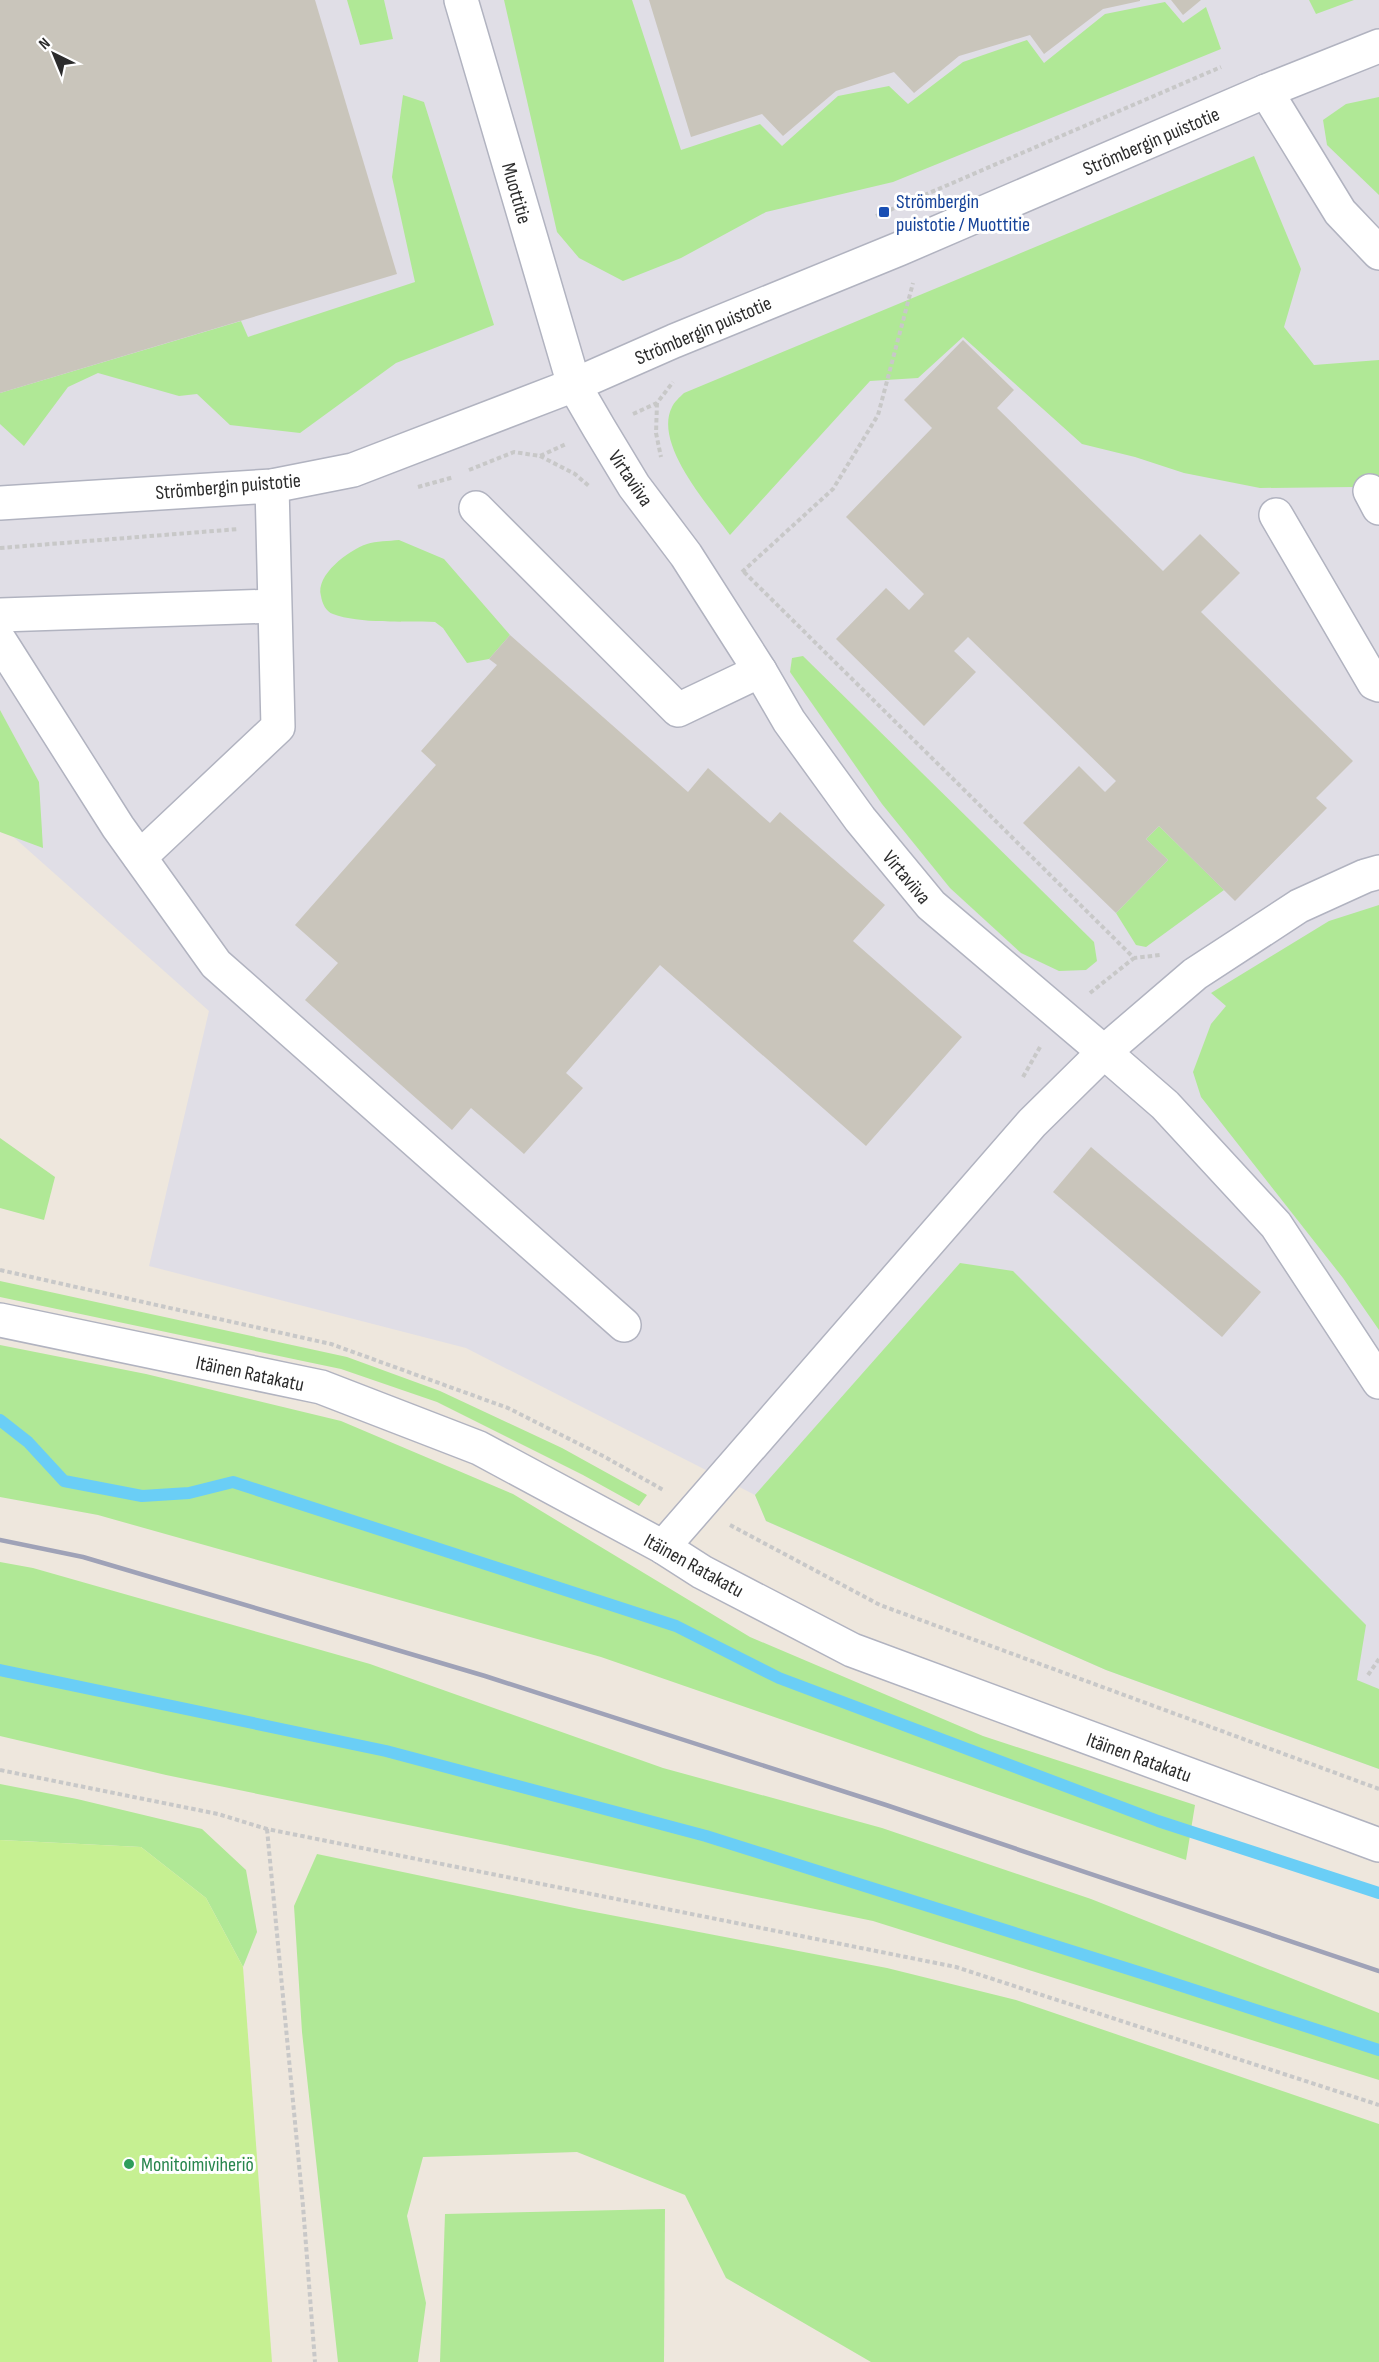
<svg xmlns="http://www.w3.org/2000/svg" width="1379" height="2362" font-family="'Sofia Sans Condensed',sans-serif">
  <style>
    .industrial { fill: #e0dee6 }
    .green { fill: #b0e896 }
    .pitch { fill: #c6f092 }
    .lines { fill: none; stroke-linecap: round; stroke-linejoin: round }
    .stream { stroke: #6acef6; stroke-width: 12 }
    .building { fill: #c9c5bb }
    .minor-casing { stroke: #b1b3c0; stroke-width: 36 }
    .path { stroke: #c8c8c8; stroke-width: 4; stroke-dasharray: 4.5 3; stroke-linecap: butt }
    .minor { stroke: #fff; stroke-width: 33 }
    .rail { stroke: #9fa2b7; stroke-width: 4.5 }
    .transit-dot { fill: #1a4fb4; stroke: #fff; stroke-width: 2 }
    .leisure-dot { fill: #2e9e5b; stroke: #fff; stroke-width: 2 }
    .labels { text-anchor: middle; stroke-width: 6; stroke-linejoin: round; paint-order: stroke }
    .street-label { font-size: 20px; fill: #2c2c2c; stroke: #fff }
    .transit-label { font-size: 20px; fill: #164399; stroke: #fff; text-anchor: start }
    .leisure-label { font-size: 20px; fill: #27864d; stroke: #fff; text-anchor: start }
  </style>
  <rect width="100%" height="100%" fill="#eee7dd"/>
  <polygon class="industrial" points="0,0 1379,0 1379,1769 1106,1670 766,1521 755,1495 466,1348 149,1266 209,1011 0,825"/>
  <g class="green">
    <polygon points="347,0 384,0 393,39 360,45"/>
    <polygon points="504,0 632,0 681,150 760,124 782,146 838,96 889,86 908,104 963,62 1027,40 1044,63 1105,14 1165,2 1183,23 1206,7 1221,49 893,182 766,212 681,258 623,281 579,258 557,232"/>
    <polygon points="1309,0 1354,0 1316,14"/>
    <polygon points="403,95 424,102 494,325 396,363 300,433 230,425 197,394 179,396 98,373 68,387 24,446 0,424 0,393 241,321 248,337 415,282 392,177"/>
    <polygon points="1379,97 1379,195 1327,145 1323,120 1346,104"/>
    <path d="M1254 156 1301 269 1284 327 1314 365 1379 360V484L1354 487 1260 488 1184 473 1135 457 1082 444 963 337 918 378 870 381 730 535C709 506 653 444 672 407 674 402 680 397 684 393Z"/>
    <path d="M399 540 444 559 510 635 489 659 467 663 443 628 435 622C406 621 359 624 333 614 326 612 322 603 321 596 315 575 349 550 367 544 376 541 389 541 399 540Z"/>
    <polygon points="803,656 1094,942 1097,961 1086,970 1059,971 1021,953 950,888 882,804 790,672 792,658"/>
    <polygon points="0,710 39,782 43,848 0,832"/>
    <polygon points="1159,826 1224,890 1146,947 1136,945 1116,913 1168,860 1146,839"/>
    <polygon points="1379,905 1379,1330 1343,1278 1201,1097 1193,1072 1211,1024 1226,1006 1211,993 1329,921"/>
    <polygon points="0,1138 55,1177 44,1220 0,1208"/>
    <polygon points="960,1263 1013,1271 1366,1625 1357,1680 1379,1689 1379,1769 1106,1670 766,1521 755,1495"/>
    <polygon points="0,1281 347,1357 440,1391 562,1448 647,1495 639,1506 583,1475 437,1402 341,1369 0,1297"/>
    <polygon points="0,1345 146,1374 341,1421 513,1494 750,1637 983,1736 1195,1805 1186,1860 601,1657 98,1515 0,1497"/>
    <polygon points="0,1562 33,1568 370,1664 663,1768 882,1828 1091,1899 1379,2013 1379,2080 873,1921 166,1775 0,1736"/>
    <polygon points="0,1784 77,1799 202,1829 246,1870 257,1932 243,1967 206,1898 141,1847 0,1840"/>
    <polygon points="317,1854 579,1909 887,1968 1016,2000 1379,2124 1379,2362 871,2362 726,2278 685,2195 577,2152 423,2157 407,2216 426,2303 418,2362 338,2362 302,2032 294,1906"/>
    <polygon points="665,2209 664,2362 440,2362 445,2214"/>
  </g>
  <polygon class="pitch" points="0,1840 141,1847 206,1898 243,1967 272,2362 0,2362"/>
  <g class="lines">
    <g class="stream">
      <polyline points="0,1420 28,1442 64,1481 142,1496 189,1493 233,1482 676,1626 779,1678 1158,1821 1379,1893"/>
      <polyline points="0,1670 386,1751 706,1836 1151,1976 1379,2050"/>
    </g>
  </g>
  <g class="building">
    <polygon points="0,0 315,0 397,274 0,393"/>
    <polygon points="649,0 1140,0 1140,1 1103,9 1044,54 1030,35 959,56 914,93 894,72 836,91 783,136 762,114 691,137"/>
    <polygon points="1171,0 1201,0 1183,15"/>
    <polygon points="963,340 1014,390 997,408 1163,571 1200,534 1240,573 1201,612 1353,761 1316,798 1327,808 1235,901 1159,826 1146,839 1168,860 1116,913 1023,823 1079,766 1105,792 1116,781 968,637 954,651 976,672 924,726 836,639 886,588 909,610 924,594 846,517 932,428 904,400"/>
    <polygon points="510,635 688,792 708,768 770,823 780,812 885,905 853,941 962,1037 866,1146 660,965 566,1073 583,1088 524,1154 471,1108 452,1130 305,1000 338,963 295,925 436,765 421,751 497,665 489,659"/>
    <polygon points="1091,1147 1261,1292 1222,1337 1053,1192"/>
  </g>
  <g class="lines">
    <defs>
      <g id="minor">
        <polyline points="461,0 574,385 599,428 634,486 686,555 760,671 789,721 860,819 931,905 1104,1052 1195,974 1299,906 1365,876 1379,872"/>
        <polyline points="1266,91 1340,212 1379,253"/>
        <polyline points="1370,491 1379,508"/>
        <polyline points="0,503 272,486 353,470 574,385 674,341 899,249 1266,91 1379,46"/>
        <polyline points="476,508 678,710 760,671"/>
        <polyline points="1276,515 1374,683 1379,685"/>
        <polyline points="0,615 274,606"/>
        <polyline points="0,641 118,827 216,964 624,1325"/>
        <polyline points="140,857 278,727 272,486"/>
        <polyline points="0,1320 321,1387 479,1448 663,1547 702,1572 852,1650 1379,1845"/>
        <polyline points="663,1547 1032,1123 1104,1052 1165,1105 1276,1225 1379,1382"/>
      </g>
    </defs>
    <use href="#minor" class="minor-casing"/>
    <g class="path">
      <polyline points="876,216 1221,67"/>
      <polyline points="657,403 656,433 661,457"/>
      <polyline points="633,414 657,403 673,382"/>
      <polyline points="540,456 575,474 590,487"/>
      <polyline points="469,470 514,452 540,456 566,444"/>
      <polyline points="418,487 454,477"/>
      <polyline points="0,548 239,529"/>
      <polyline points="742,572 833,489 878,415 913,283"/>
      <polyline points="744,572 1134,958 1160,955"/>
      <polyline points="1090,993 1134,958"/>
      <polyline points="1023,1077 1040,1047"/>
      <polyline points="0,1270 331,1344 508,1408 605,1457 665,1491"/>
      <polyline points="730,1525 880,1605 1379,1789"/>
      <polyline points="1368,1675 1379,1659"/>
      <polyline points="0,1770 218,1814 267,1829 956,1967 1379,2105"/>
      <polyline points="267,1829 303,2206 315,2362"/>
    </g>
    <use href="#minor" class="minor"/>
    <polyline class="rail" points="0,1540 83,1557 485,1676 886,1805 1379,1971"/>
  </g>
  <rect class="transit-dot" x="878" y="206" width="12" height="12" rx="3"/>
  <circle class="leisure-dot" cx="129" cy="2164" r="6"/>
  <g class="labels">
    <g class="street-label">
      <text transform="translate(1151 141) rotate(-23)" y="7">Strömbergin puistotie</text>
      <text transform="translate(517 193) rotate(74)" y="7">Muottitie</text>
      <text transform="translate(703 330) rotate(-23)" y="7">Strömbergin puistotie</text>
      <text transform="translate(631 478) rotate(56)" y="7">Virtaviiva</text>
      <text transform="translate(228 486) rotate(-5)" y="7">Strömbergin puistotie</text>
      <text transform="translate(907 877) rotate(50)" y="7">Virtaviiva</text>
      <text transform="translate(250 1373) rotate(12)" y="7">Itäinen Ratakatu</text>
      <text transform="translate(694 1565) rotate(29)" y="7">Itäinen Ratakatu</text>
      <text transform="translate(1139 1757) rotate(20)" y="7">Itäinen Ratakatu</text>
    </g>
    <g class="transit-label">
      <text x="896" y="208">Strömbergin<tspan x="896" dy="23">puistotie / Muottitie</tspan></text>
    </g>
    <g class="leisure-label">
      <text x="141" y="2171">Monitoimiviheriö</text>
    </g>
  </g>
  <g transform="translate(54 54) rotate(317)" stroke="#ffffff" stroke-width="4.5" paint-order="stroke">
  <path d="M0-4.5L10 22L0 15L-10 22Z" fill="#2c2c2c"/>
  <text y="-9" font-size="16" font-weight="bold" text-anchor="middle" fill="#2c2c2c">N</text>
  </g>
</svg>
